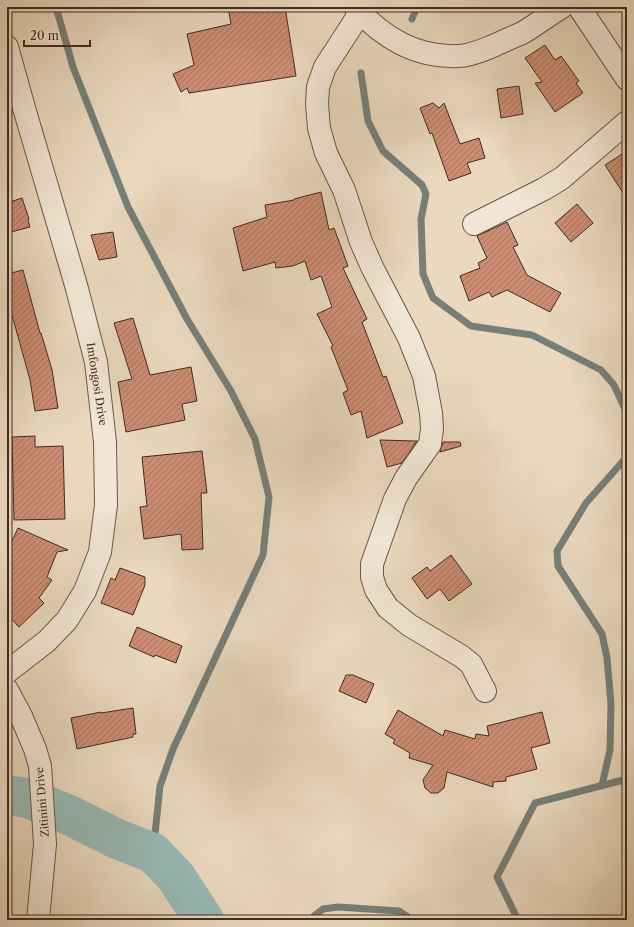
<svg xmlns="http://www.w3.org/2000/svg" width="634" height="927" font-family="'Libre Caslon Text',serif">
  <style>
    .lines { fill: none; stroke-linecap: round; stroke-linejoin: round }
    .stream { stroke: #768079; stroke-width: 7 }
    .river { stroke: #98bab5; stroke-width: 40 }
    .building { fill: url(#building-hatch); stroke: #422a20 }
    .minor-casing { stroke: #6c5648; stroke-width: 24 }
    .minor { stroke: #f1e6d5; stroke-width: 22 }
    .labels { text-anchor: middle; stroke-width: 3.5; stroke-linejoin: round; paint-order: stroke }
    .street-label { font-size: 11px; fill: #422a20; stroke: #f1e6d5 }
  </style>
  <defs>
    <pattern id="building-hatch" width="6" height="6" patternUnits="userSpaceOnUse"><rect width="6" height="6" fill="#cc8d73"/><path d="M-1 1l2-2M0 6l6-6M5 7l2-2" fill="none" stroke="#a7735e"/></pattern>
  </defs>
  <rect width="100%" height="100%" fill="#ead9bf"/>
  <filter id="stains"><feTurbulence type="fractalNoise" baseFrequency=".005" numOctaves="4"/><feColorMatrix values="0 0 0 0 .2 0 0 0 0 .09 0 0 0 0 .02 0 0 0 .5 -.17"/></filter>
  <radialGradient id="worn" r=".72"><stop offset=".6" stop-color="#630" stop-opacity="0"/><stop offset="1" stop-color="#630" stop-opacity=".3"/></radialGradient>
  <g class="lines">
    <g class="stream">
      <polyline points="56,7 73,67 128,207 187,319 231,391 255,439 269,497 263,555 173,749 160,786 153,853"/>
      <polyline points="412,19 417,7"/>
      <polyline points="361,73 368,121 383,151 422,185 426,194 421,219 423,274 433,298 471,326 532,335 601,370 614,385 626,411 625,459 586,503 557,551 558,566 602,634 607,658 611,704 610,750 602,785"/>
      <polyline points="309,920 323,909 338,907 399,911 412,920"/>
      <polyline points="518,920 497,877 535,803 627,779"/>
    </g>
    <polyline class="river" points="7,795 28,798 71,816 117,839 153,853 176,877 204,920"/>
  </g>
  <g class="building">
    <polygon points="228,7 285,7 296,76 189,93 187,88 181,92 173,74 194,65 187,34 231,24"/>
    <polygon points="545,45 555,60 561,56 579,81 576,83 583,93 555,112 535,83 542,82 525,58"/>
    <polygon points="519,86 523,114 501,118 497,89"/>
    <polygon points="433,103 439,108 444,103 460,144 479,138 485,158 467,163 471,173 449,181 432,133 430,134 420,108"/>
    <polygon points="627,151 627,199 605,165"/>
    <polygon points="321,192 329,230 334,228 348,266 343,268 367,319 362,322 383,377 386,376 403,423 367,438 361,411 351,415 343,393 348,390 331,347 333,346 317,314 332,307 321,276 311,280 305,261 293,266 276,268 275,262 243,271 233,228 267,217 265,205 294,200 294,199"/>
    <polygon points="22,198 29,219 28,220 30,227 7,233 7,203"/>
    <polygon points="577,204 593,223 571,242 555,223"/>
    <polygon points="507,222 518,245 513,247 527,275 561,293 550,312 507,290 492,297 489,292 469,301 460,276 480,268 478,263 487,258 477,236"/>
    <polygon points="113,232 117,257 99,260 91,235"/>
    <polygon points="23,270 40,333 41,333 52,370 58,408 35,411 30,380 12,315 7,317 7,274"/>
    <polygon points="133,318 150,375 191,367 197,401 182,404 185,420 126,432 118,382 132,379 114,323"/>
    <polygon points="35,436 35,447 63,446 65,519 14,520 12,437"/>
    <polygon points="380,440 415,441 417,441 402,463 387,467"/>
    <polygon points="443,442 460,442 461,446 440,452"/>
    <polygon points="202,451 207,493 201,493 203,549 182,550 181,534 144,539 140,507 147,506 142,457"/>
    <polygon points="18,528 68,550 57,552 47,577 52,580 39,598 44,603 19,627 7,614 7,552"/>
    <polygon points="451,555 472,584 449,601 440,589 427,599 412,578 427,567 430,571"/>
    <polygon points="120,568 145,577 145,585 133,615 101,603 111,578 115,580"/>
    <polygon points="137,627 182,646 176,663 155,655 154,657 129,646"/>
    <polygon points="346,675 353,675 374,684 366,703 339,691"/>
    <polygon points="133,708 136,734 133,734 133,737 77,749 71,718 101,712 101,713"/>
    <polygon points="398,710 443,736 445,730 475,739 476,734 489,736 487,726 542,712 550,743 531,748 537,769 506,777 506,781 493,782 493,787 447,772 444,788 438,793 431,793 425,788 423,780 433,765 409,758 410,753 393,743 395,740 385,734"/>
  </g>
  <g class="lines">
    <defs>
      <g id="minor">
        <path d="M355 7C382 37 416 58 458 56 470 56 483 50 493 46 503 41 514 37 524 32 537 24 549 15 562 7"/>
        <polyline points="579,7 627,79"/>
        <polyline points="360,13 325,67 318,87 317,104 319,128 326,153 344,190 361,242 373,269 409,338 424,376 431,413 432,429 430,444 406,478 395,499 372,564 372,577 376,590 388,608 409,625 461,656 471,664 485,691"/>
        <polyline points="7,47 24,108 76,285 96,362 105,442 106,505 100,552 85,591 67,620 47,641 7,672"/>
        <polyline points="474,224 544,189 562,178 627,122"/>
        <polyline points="7,690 21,716 35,749 40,766 45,844 38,920"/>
      </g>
    </defs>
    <use href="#minor" class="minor-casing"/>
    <use href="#minor" class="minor"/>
  </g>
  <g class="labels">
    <g class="street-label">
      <text transform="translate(97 384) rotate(81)" y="4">Imfongosi Drive</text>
      <text transform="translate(42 802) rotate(-95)" y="4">Zitinini Drive</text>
    </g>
  </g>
  <rect width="634" height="927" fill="none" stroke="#ead9bf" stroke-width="24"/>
  <rect x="8" y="8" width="618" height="911" fill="none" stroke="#422a20" stroke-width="2"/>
  <rect x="12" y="12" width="610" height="903" fill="none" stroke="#422a20"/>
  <path d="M24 40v6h66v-6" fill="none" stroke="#422a20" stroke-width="2"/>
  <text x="30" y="40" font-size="12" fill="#422a20" stroke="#f1e6d5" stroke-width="3" paint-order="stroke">20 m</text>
  <rect width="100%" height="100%" filter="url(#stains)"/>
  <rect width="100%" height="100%" fill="url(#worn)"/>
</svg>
